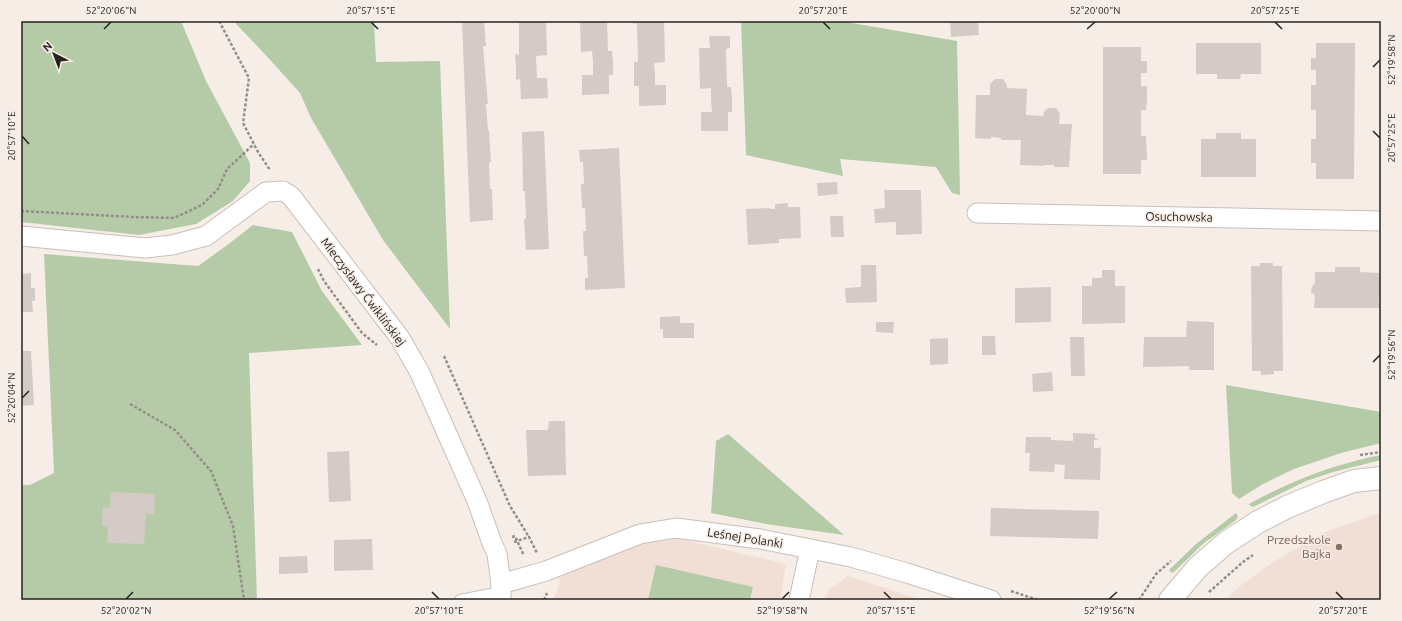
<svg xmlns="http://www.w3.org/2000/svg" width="1402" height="621" font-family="Ubuntu,sans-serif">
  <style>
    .built { fill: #f1ded5 }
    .green { fill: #b5cba8 }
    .building { fill: #d5cbc6 }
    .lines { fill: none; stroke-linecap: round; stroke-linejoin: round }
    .lane-casing { stroke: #c9bfba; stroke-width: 12 }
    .street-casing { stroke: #c9bfba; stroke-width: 21 }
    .secondary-casing { stroke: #c9bfba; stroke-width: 24 }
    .path { stroke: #948e89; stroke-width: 2.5; stroke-dasharray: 3 2; stroke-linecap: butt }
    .lane { stroke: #fff; stroke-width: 10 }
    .street { stroke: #fff; stroke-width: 19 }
    .secondary { stroke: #fff; stroke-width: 22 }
    .ticks { fill: none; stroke: #252220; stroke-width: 1.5 }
    .education-dot { fill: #8d6e63; stroke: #f7ede7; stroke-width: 1.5 }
    .labels { text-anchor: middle; stroke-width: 3; stroke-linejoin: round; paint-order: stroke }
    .street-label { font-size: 12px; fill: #252220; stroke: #f7ede7 }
    .education-label { font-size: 12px; fill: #785e54; stroke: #f7ede7; text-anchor: end }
    .neatline { fill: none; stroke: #252220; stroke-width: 1.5 }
    .ticks-label { font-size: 10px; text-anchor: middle; fill: #252220 }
  </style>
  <rect width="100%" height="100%" fill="#f7ede7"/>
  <g class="built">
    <polygon points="1381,512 1381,600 1226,600 1240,586 1273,562 1323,533"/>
    <polygon points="680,539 786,564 780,600 553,600 560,584 559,577 647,542"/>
    <polygon points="848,576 922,600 824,600 829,590"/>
  </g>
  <g class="green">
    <polygon points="21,21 181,21 206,81 250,163 250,181 233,201 196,224 139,235 21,222"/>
    <polygon points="235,21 374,21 376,62 440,61 450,329 383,240 311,118 300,93 262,51 237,25"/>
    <polygon points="741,21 840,21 957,41 960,195 952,193 936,167 840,159 843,176 746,155"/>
    <polygon points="253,225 292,232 322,291 362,345 249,353 257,600 21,600 21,485 30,485 54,473 44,254 198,266 226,246"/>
    <polygon points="1226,385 1381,412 1381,443 1341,453 1294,469 1263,484 1239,499 1232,493"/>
    <polygon points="728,434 844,535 766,524 711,513 716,441"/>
    <path d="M1381 455V460L1333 472 1306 481 1253 507 1249 505V504C1291 481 1334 464 1381 455Z"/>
    <polygon points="1236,513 1238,517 1235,521 1204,543 1175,571 1172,573 1169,570 1196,544"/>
    <polygon points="656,565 753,587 750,600 648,600"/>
  </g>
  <g class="building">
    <polygon points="462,21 484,21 486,46 483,46 488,104 486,104 488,131 489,130 491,162 489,162 490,189 492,189 493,220 470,222"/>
    <polygon points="519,21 546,21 547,55 536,56 537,78 547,78 548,98 521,99 520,79 516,80 516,68 515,54 519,55"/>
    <polygon points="580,21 607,21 608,51 612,51 613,62 613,75 609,75 609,94 582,95 582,75 593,75 593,63 592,51 581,52"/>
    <polygon points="633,21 664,22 665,62 654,63 655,74 655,85 666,85 666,105 639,106 639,86 634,86 634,62 638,62 637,23 633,24"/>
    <polygon points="950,21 978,21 979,35 951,37"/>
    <polygon points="709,36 730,36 730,48 726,49 727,87 731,87 732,99 732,112 728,112 728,131 701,131 701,112 712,112 711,100 711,88 700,89 699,48 710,48"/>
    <polygon points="1196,43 1261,43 1261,74 1241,74 1240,79 1217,79 1217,74 1196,74"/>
    <polygon points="1316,43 1355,43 1354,179 1316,179 1316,163 1311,163 1311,139 1316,139 1316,110 1311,110 1311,85 1316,85 1316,70 1311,70 1311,58 1316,58"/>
    <polygon points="1103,47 1141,47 1141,61 1147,61 1147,73 1141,73 1141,86 1147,86 1147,98 1146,110 1141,110 1141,136 1146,136 1147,160 1141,160 1141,174 1103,174"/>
    <polygon points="995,79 1003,79 1007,85 1007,88 1027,89 1026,115 1043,116 1044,112 1048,108 1056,108 1060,113 1059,124 1072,124 1069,167 1054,167 1054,165 1044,165 1044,166 1020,165 1021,140 1001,140 1001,138 991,137 991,139 975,138 976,95 990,95 990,84"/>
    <polygon points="544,131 549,249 526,250 524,219 526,219 525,191 523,191 522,132"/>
    <polygon points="1216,133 1241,133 1241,139 1256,139 1256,177 1201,177 1201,139 1216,139"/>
    <polygon points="619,148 625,288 585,290 585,278 588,278 587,256 584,256 583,231 586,231 585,208 582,208 581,184 584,184 583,162 580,162 579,150"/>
    <polygon points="837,182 838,194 818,196 817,183"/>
    <polygon points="884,190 921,190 922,234 896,235 896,222 875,223 874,209 885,208"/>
    <polygon points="788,203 788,207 800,207 801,238 779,239 779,243 748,245 746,209 770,208 770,209 775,209 775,204"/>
    <polygon points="830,216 843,216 844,237 831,237"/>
    <polygon points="1260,263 1273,263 1273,266 1282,266 1283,371 1274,371 1274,374 1261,375 1261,371 1252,371 1251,266 1260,266"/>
    <polygon points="861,265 876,265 877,302 846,303 845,288 861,287"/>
    <polygon points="1335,267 1360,267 1360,272 1380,273 1381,295 1379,296 1380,308 1314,308 1315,295 1311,292 1312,287 1315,283 1315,272 1335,272"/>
    <polygon points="1102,270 1115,270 1115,286 1125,286 1125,323 1082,324 1082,286 1092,286 1092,278 1102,278"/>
    <polygon points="31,273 31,288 35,288 35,301 32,301 33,312 21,312 21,274"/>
    <polygon points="1051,287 1051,322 1015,323 1015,288"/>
    <polygon points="680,316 680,323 694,323 694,338 663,338 663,329 660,329 660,317"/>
    <polygon points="1187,321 1214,322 1214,370 1189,370 1189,366 1143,367 1144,337 1186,337"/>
    <polygon points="876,322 894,322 893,333 876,332"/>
    <polygon points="982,336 995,336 996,355 982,355"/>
    <polygon points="1070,337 1084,337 1085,376 1071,376"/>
    <polygon points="948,338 948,364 930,365 930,339"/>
    <polygon points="21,351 31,351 34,405 21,406"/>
    <polygon points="1052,372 1053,391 1033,392 1032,374"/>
    <polygon points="549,421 565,421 566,475 528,476 526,430 548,430"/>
    <polygon points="1073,433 1095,434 1095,438 1098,439 1098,440 1094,440 1094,448 1100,448 1100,446 1101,446 1100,480 1064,479 1065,465 1055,464 1054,472 1029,471 1030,453 1025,453 1026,437 1051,437 1051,440 1073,441"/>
    <polygon points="349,451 351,501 329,502 327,452"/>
    <polygon points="111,492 155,494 154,514 146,514 144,544 107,543 108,526 102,526 103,507 110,508"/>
    <polygon points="991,508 1099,511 1098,539 990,536"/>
    <polygon points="372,539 373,570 334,571 334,540"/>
    <polygon points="307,556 308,573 279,574 279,557"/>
  </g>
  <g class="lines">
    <defs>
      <polyline id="lane" points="460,600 501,592"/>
      <g id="street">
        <polyline points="977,213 1381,221"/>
        <polyline points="21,236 145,248 172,245 206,236 266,192 283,191 291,196 400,338 420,373 477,501 492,543 497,554 501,584 501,600"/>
        <polyline points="501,584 546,571 640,534 676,528 760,539 851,557 907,573 991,600"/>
        <polyline points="799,600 810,549"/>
      </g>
      <polyline id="secondary" points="1170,600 1198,567 1227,542 1258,522 1287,507 1323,492 1354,481 1381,478"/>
    </defs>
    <use href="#lane" class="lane-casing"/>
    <use href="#street" class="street-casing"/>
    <use href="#secondary" class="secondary-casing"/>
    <g class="path">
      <polyline points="219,21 249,78 243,123 258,152 270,170"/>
      <polyline points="21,211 133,217 174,218 202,205 218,189 227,169 254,144"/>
      <polyline points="318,269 324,281 362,333 377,345"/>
      <polyline points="444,356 510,506 529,537"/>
      <polyline points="130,404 175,430 211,471 233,526 244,600"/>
      <polyline points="1360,455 1381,452"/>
      <polyline points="512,537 515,536 524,556"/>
      <polyline points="514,542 529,537 537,553"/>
      <polyline points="1011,591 1038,600"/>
      <polyline points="1209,592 1243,562 1253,555"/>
      <polyline points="544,600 547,593"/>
      <polyline points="1139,600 1156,574 1171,561"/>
    </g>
    <use href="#lane" class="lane"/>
    <use href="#street" class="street"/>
    <use href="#secondary" class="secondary"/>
  </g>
  <path class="ticks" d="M371 22 378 29M823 22 830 29M1275 22 1282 29M104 29 111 22M1087 29 1095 22M1373 67 1380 60M1373 131 1380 138M22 136 29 144M1373 362 1380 355M22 398 29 391M432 592 439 599M884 592 891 599M1336 592 1343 599M126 599 133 592M782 599 789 592M1109 599 1117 592"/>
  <circle class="education-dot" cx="1339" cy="547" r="4"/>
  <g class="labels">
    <g class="street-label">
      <text transform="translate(1179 217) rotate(1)" y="4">Osuchowska</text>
      <text transform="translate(363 292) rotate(53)" y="4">Mieczysławy Ćwiklińskiej</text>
      <text transform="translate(745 538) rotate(9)" y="4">Leśnej Polanki</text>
    </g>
    <g class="education-label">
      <text x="1331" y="544">Przedszkole<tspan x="1331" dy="14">Bajka</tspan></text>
    </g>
  </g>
  <rect width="1402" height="621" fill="none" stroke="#f7ede7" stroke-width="44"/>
  <g transform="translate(54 54) rotate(318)" stroke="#f7ede7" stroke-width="3" paint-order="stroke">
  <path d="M0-3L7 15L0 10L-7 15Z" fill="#252220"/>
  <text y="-6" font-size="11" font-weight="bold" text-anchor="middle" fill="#252220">N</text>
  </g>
  <rect x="22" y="22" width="1358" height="577" class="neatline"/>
  <g class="ticks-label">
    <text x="111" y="14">52°20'06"N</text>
    <text x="371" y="14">20°57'15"E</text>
    <text x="823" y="14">20°57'20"E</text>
    <text x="1095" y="14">52°20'00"N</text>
    <text x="1275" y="14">20°57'25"E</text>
    <text transform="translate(1391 60) rotate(-90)" y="4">52°19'58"N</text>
    <text transform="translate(11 136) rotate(-90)" y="4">20°57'10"E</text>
    <text transform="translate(1391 138) rotate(-90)" y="4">20°57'25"E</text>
    <text transform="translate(1391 355) rotate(-90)" y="4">52°19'56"N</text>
    <text transform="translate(11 398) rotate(-90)" y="4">52°20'04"N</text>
    <text x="126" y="614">52°20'02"N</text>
    <text x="439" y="614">20°57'10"E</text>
    <text x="782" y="614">52°19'58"N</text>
    <text x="891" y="614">20°57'15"E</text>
    <text x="1109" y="614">52°19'56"N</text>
    <text x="1343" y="614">20°57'20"E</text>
  </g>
</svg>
